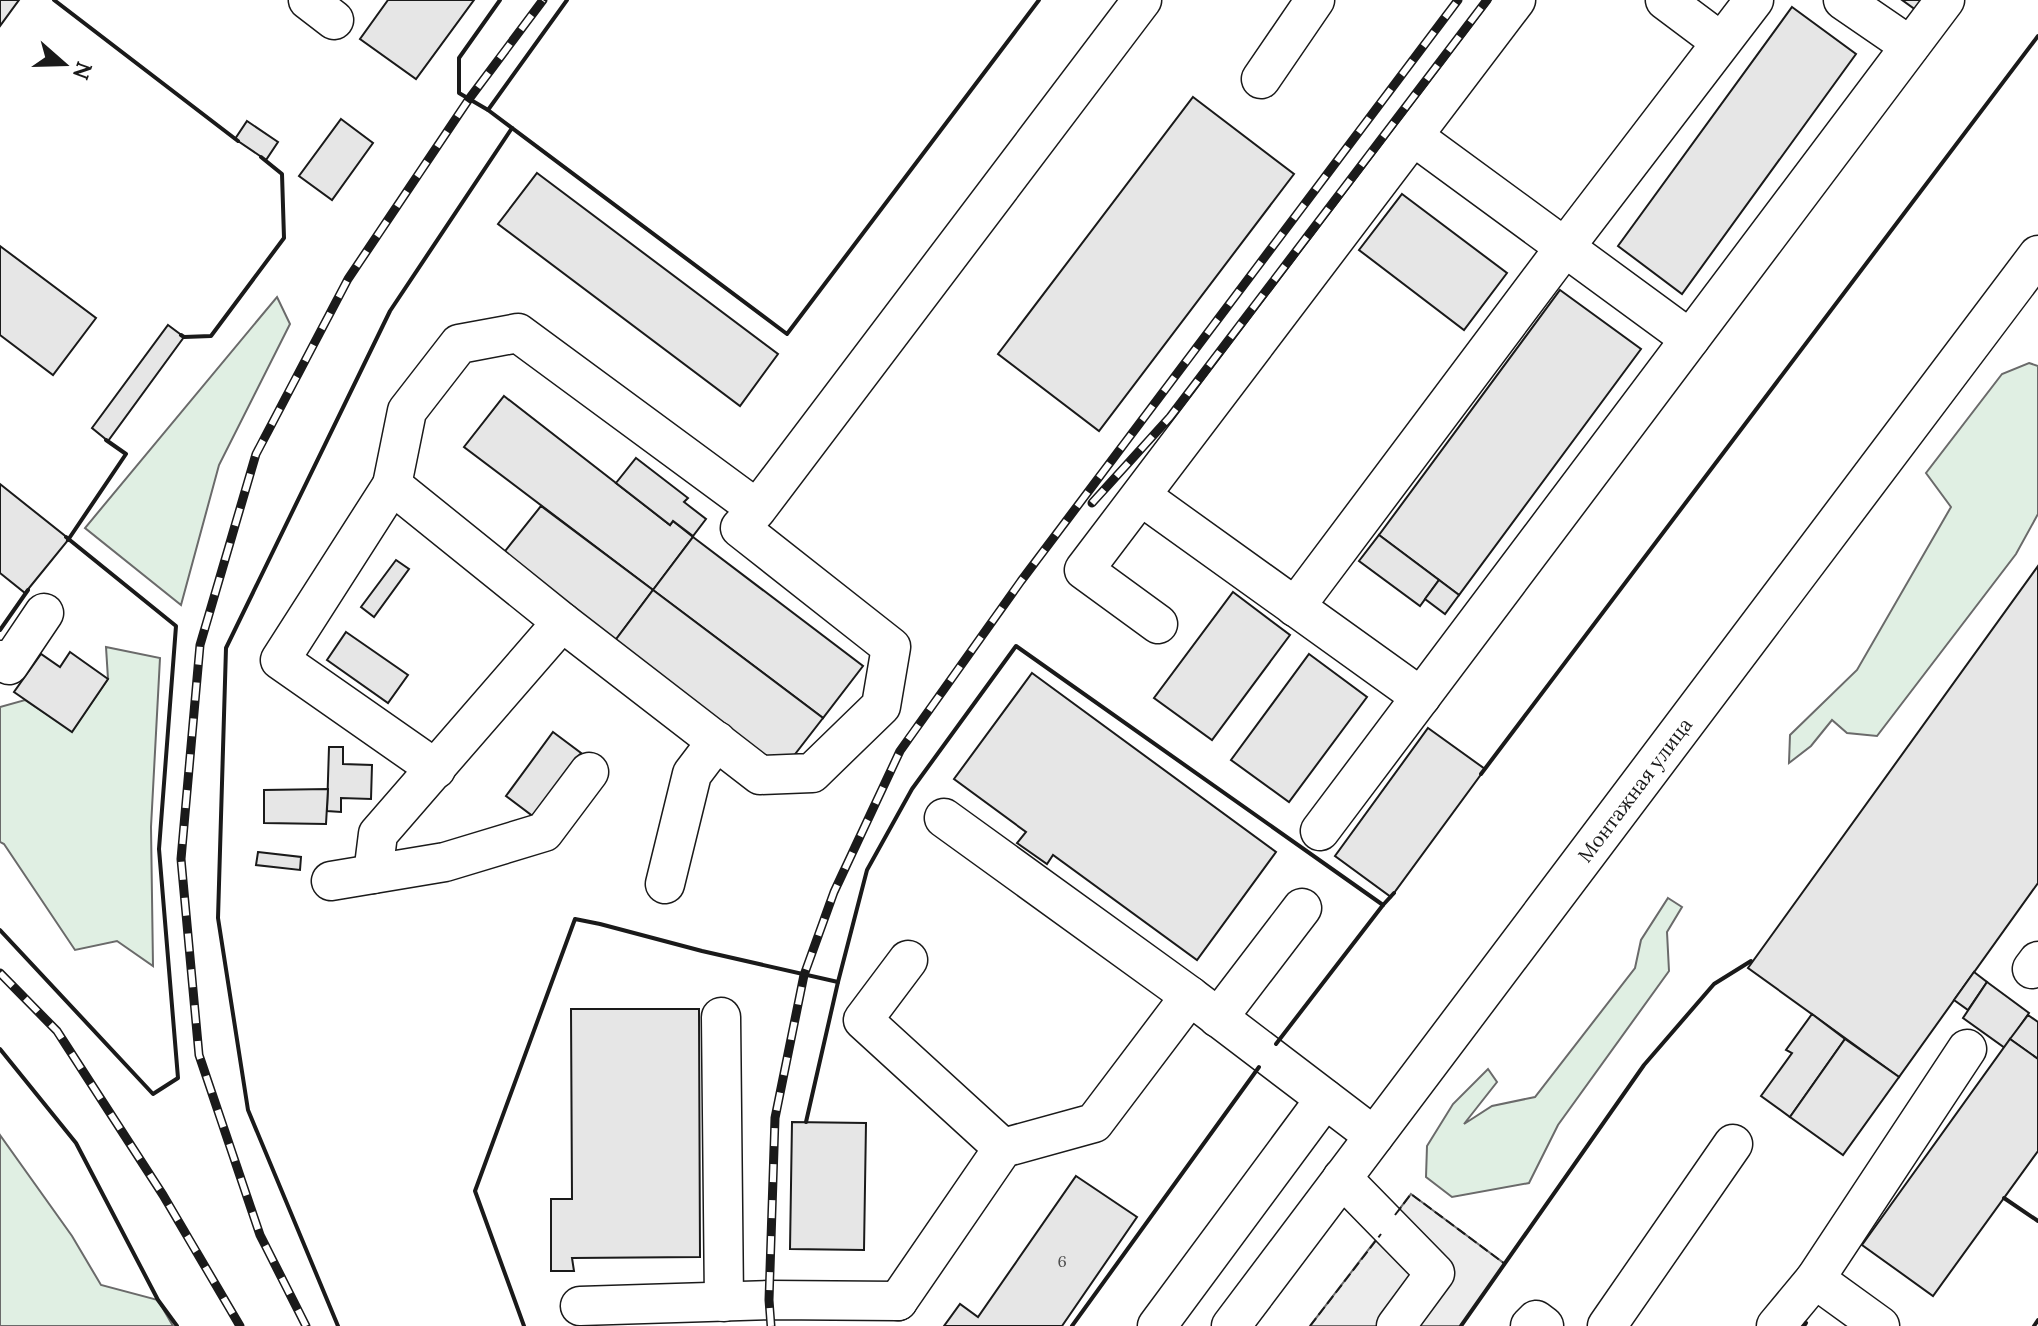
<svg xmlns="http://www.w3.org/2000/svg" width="2038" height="1326" font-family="Lora,serif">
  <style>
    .green { fill: #e0efe3; stroke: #6a6a6a; stroke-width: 2 }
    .parking { fill: #ededed; stroke: #6a6a6a; stroke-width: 2 }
    .building { fill: #e6e6e6; stroke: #1a1a1a; stroke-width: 2 }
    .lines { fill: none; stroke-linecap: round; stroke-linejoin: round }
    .minor-casing { stroke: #1a1a1a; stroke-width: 41 }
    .minor { stroke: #fff; stroke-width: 38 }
    .rail-casing { stroke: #1a1a1a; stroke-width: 9 }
    .rail { stroke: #fff; stroke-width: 6; stroke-dasharray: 18; stroke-linecap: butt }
    .fence { stroke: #1a1a1a; stroke-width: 2; stroke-dasharray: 10 4; stroke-linecap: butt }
    .wall { stroke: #1a1a1a; stroke-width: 4 }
    .labels { text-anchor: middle; stroke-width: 6; stroke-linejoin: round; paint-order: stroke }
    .number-label { font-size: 16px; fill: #4d4d4d }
    .street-label { font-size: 20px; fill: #1a1a1a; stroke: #fff }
  </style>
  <rect width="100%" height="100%" fill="#fff"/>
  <g class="green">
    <polygon points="277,297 290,324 219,465 181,605 85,528"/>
    <polygon points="2029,363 2038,366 2038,514 2016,554 1877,736 1847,733 1832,720 1811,746 1789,763 1790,735 1857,670 1951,507 1926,473 2002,374"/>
    <polygon points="106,647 160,658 151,827 153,966 117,941 75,950 4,844 0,842 0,707 25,700 72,731 108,679"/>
    <polygon points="1668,898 1682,907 1667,932 1669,971 1558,1125 1529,1183 1452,1197 1426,1177 1427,1146 1453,1104 1488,1069 1497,1082 1464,1124 1492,1106 1535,1097 1635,968 1641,940"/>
    <polygon points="0,1135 72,1236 101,1285 158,1300 173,1326 0,1326"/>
  </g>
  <polygon class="parking" points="1411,1194 1505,1264 1461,1326 1310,1326"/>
  <g class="building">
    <polygon points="0,0 19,0 0,26"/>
    <polygon points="388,0 474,0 416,79 360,39"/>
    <polygon points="1902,0 1923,0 1916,10"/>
    <polygon points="1792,7 1856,54 1682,294 1618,246"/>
    <polygon points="1193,97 1294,174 1099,431 998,354"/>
    <polygon points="341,119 373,143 332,200 299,176"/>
    <polygon points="247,121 278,142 266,160 235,139"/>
    <polygon points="537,173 778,354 740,406 498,224"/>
    <polygon points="1402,194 1507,273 1464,330 1359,250"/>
    <polygon points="0,246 96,318 53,375 0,335"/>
    <polygon points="1560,290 1641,349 1459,595 1379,535"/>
    <polygon points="168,325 184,337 108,441 92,428"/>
    <polygon points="504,396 670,525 673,521 693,537 653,590 464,447"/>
    <polygon points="636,458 688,498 684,502 706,519 693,536 673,521 670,525 616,483"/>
    <polygon points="0,484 69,539 25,593 0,573"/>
    <polygon points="541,506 653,590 614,642 502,555"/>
    <polygon points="1379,535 1439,580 1420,606 1359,561"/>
    <polygon points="693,537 863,666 823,718 653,590"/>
    <polygon points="396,560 409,569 374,617 361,607"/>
    <polygon points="2038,566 2038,883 1899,1077 1748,968"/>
    <polygon points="1439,580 1459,595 1445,614 1425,599"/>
    <polygon points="653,590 823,718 792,758 768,759 614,642"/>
    <polygon points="1233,592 1290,635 1212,740 1154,698"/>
    <polygon points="346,632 408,675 388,703 327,660"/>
    <polygon points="70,652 108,679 72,732 14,692 41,654 60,667"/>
    <polygon points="1309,654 1367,697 1289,802 1231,760"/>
    <polygon points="1032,673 1276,852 1197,960 1053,855 1047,864 1017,843 1026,832 954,779"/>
    <polygon points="1428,728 1485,769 1391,897 1335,856"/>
    <polygon points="553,732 581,753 534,817 506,796"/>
    <polygon points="329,747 343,747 343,764 372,765 371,799 341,798 341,812 327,811"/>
    <polygon points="328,789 326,824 264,823 264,790"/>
    <polygon points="258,852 301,857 300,870 256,865"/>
    <polygon points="1974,972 1987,982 1968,1010 1954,1000"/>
    <polygon points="1987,982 2029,1013 2005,1048 1963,1018"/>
    <polygon points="571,1009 699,1009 700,1257 572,1258 574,1271 551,1271 551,1199 572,1199"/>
    <polygon points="1812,1014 1845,1039 1790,1117 1761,1096 1792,1053 1786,1050"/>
    <polygon points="2028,1015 2038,1022 2038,1059 2010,1039"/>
    <polygon points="1845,1039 1899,1077 1843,1155 1790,1117"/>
    <polygon points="2010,1039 2038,1059 2038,1151 1933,1296 1862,1245"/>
    <polygon points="792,1122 866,1123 864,1250 790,1249"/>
    <polygon points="1076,1176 1137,1217 1062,1326 944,1326 960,1304 978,1317"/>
  </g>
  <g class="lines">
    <defs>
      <g id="minor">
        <polyline points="308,0 334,20"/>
        <polyline points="1665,0 1721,42"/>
        <polyline points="1843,0 1910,46"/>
        <polyline points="1261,79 1315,0"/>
        <polyline points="1413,136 1690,339"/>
        <polyline points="392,485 280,660 436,769"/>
        <polyline points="1141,496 1421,697"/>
        <polyline points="757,509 518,333 459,344 407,411 392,485 562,622 760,775 812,773 881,706 891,647 740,528 757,509 1142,0"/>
        <polyline points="1295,607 1565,247 1754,0"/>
        <polyline points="1158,624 1084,570 1516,0"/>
        <polyline points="0,660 9,665 44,613"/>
        <polyline points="944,818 1190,996 1374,1136"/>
        <polyline points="1320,831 1945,0"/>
        <polyline points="373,874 378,834 562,622"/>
        <polyline points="331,881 445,862 544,832 589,772"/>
        <polyline points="665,884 692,774 717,741"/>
        <polyline points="908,960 863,1020 1003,1148"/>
        <polyline points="2032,969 2038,961"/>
        <polyline points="721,1017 724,1302"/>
        <polyline points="1218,1018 1302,908"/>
        <polyline points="1342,1178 1435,1273 1396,1326"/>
        <polyline points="1815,1279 1880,1326"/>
        <polyline points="898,1301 1003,1148 1094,1123 1190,996"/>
        <polyline points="580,1306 769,1300 898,1301"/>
        <polyline points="1157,1326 1325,1099"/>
        <polyline points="1231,1326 2038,255"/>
        <polyline points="1530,1326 1536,1320 1544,1326"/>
        <polyline points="1607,1326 1733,1144"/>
        <polyline points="1776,1326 1815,1279 1967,1049"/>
      </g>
    </defs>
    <use href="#minor" class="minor-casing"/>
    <use href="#minor" class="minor"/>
    <defs>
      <g id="rail">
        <polyline points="1092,503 1170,417 1487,0"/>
        <polyline points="0,973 57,1031 163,1195 240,1326"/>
        <polyline points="306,1326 260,1235 199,1055 181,859 200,645 256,454 348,279 469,99 543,0"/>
        <polyline points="771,1326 769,1300 775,1118 804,975 834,892 900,751 1021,581 1458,0"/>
      </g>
    </defs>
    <use href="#rail" class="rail-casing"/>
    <use href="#rail" class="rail"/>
    <g class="fence">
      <polyline points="1395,1215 1411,1194 1505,1264"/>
      <polyline points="1310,1326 1381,1234"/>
    </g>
    <g class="wall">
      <polyline points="54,0 238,141"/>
      <polyline points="500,0 459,58 459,93 488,110 787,334 1039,0"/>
      <polyline points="488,110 567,0"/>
      <polyline points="181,335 184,337 211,336 284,238 282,174 261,157"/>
      <polyline points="68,540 126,454 106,440"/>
      <polyline points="0,630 28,590"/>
      <polyline points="1481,774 2038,36"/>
      <polyline points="0,930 153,1094 178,1078 159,849 176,626 66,537"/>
      <polyline points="1276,1044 1383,905 1394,893"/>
      <polyline points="0,1049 76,1143 158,1300 177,1326"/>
      <polyline points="806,1122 838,982 867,870 912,789 1016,646 1383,905"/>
      <polyline points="2004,1198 2038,1221"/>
      <polyline points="338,1326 248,1110 218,918 226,648 390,311 512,128"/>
      <polyline points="524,1326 475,1191 575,919 600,924 702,951 838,982"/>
      <polyline points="1072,1326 1259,1067"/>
      <polyline points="1461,1326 1644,1065 1714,984 1751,961"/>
      <polyline points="1804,1326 1806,1323"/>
      <polyline points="2034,1326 2038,1320"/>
    </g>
  </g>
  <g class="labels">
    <g class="number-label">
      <text x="1062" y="1267">6</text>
    </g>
    <g class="street-label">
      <text transform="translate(1635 790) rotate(-53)" y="7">Монтажная улица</text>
    </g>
  </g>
  <g transform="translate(64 64) rotate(110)" stroke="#ffffff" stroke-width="6" paint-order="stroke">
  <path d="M0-6L14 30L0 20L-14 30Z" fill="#1a1a1a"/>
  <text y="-12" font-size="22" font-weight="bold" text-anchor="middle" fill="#1a1a1a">N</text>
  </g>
</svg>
